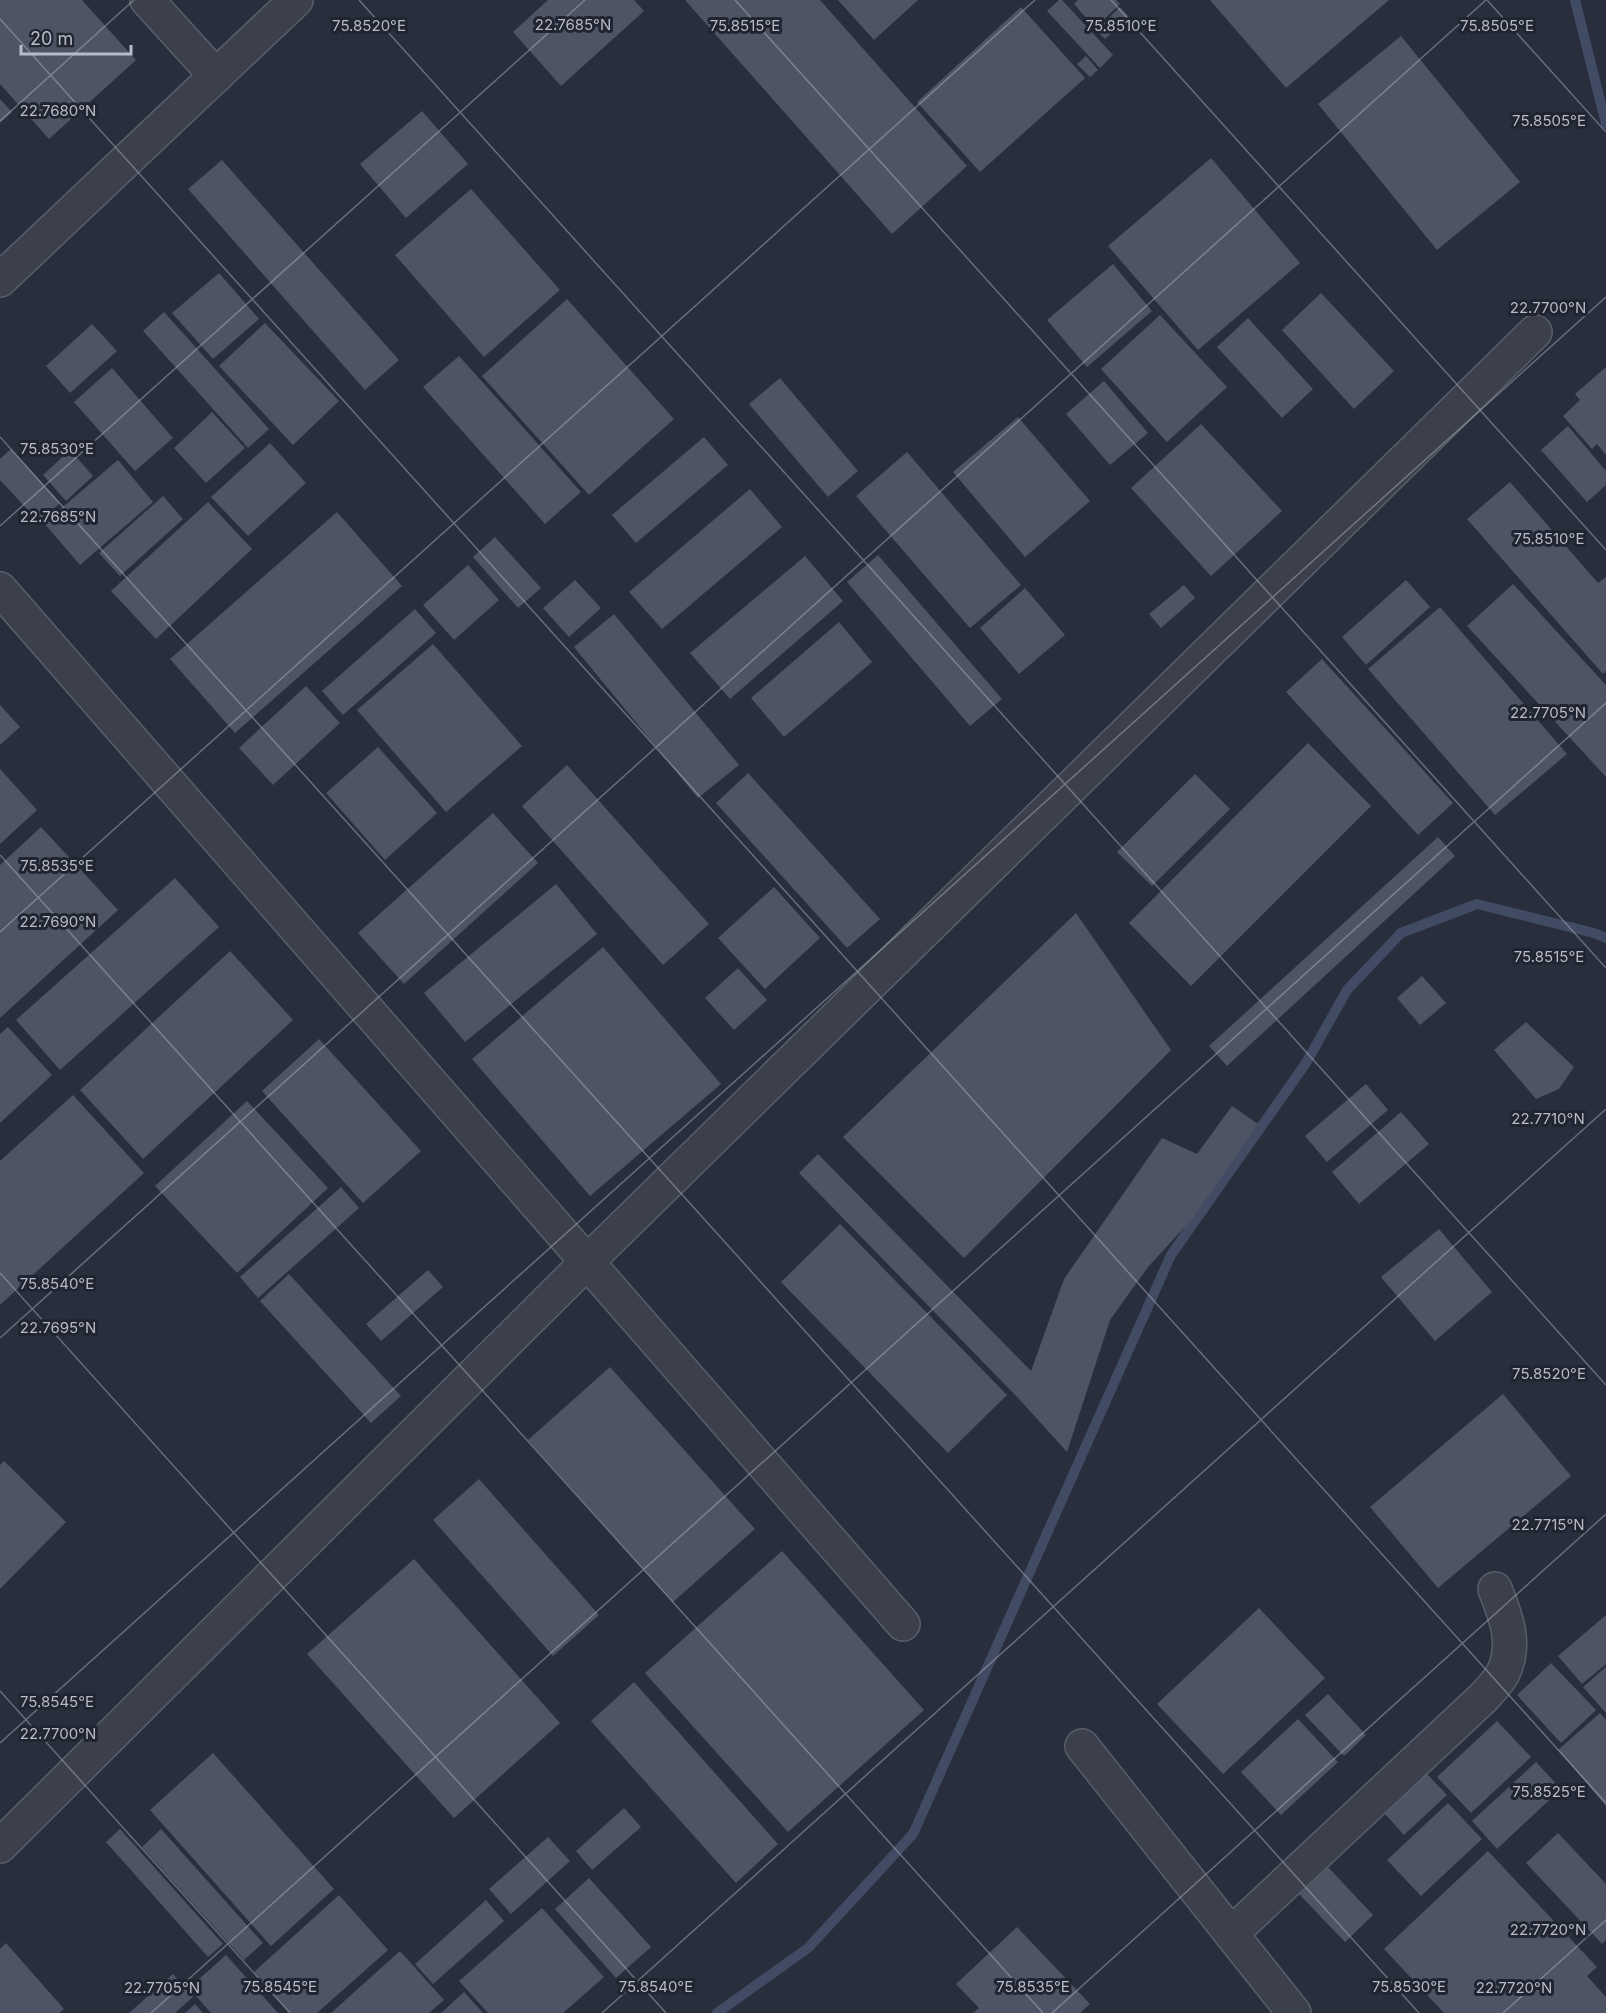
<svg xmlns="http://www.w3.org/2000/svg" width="1606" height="2013" font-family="Inter,sans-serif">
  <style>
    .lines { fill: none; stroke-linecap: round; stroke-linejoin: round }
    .stream { stroke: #414b64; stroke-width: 10 }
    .building { fill: #4e5464 }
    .minor-casing { stroke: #595e6a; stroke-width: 36 }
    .minor { stroke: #3b404c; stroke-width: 33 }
    .ticks { fill: none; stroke: #b7bbc7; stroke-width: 1.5; stroke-opacity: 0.45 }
    .ticks-label { font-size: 15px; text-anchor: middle; fill: #b7bbc7; stroke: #202531; stroke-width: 6; stroke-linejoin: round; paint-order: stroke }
  </style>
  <rect width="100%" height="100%" fill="#282e3c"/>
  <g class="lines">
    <g class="stream">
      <polyline points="1575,0 1606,124"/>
      <polyline points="717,2013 808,1948 913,1834 1171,1255 1306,1063 1347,990 1401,933 1477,904 1594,933 1606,938"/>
    </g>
  </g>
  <g class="building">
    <polygon points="0,0 82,0 136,60 49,139 0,84"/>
    <polygon points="548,0 634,0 644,11 561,86 513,32"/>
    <polygon points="685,0 820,0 967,166 892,234"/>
    <polygon points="838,0 918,0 874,40"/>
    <polygon points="1059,0 1062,0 1113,55 1100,68 1047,11"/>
    <polygon points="1078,0 1116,0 1120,4 1095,28 1074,4"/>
    <polygon points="1210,0 1389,0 1286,88"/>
    <polygon points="1021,7 1085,78 980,172 917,102"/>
    <polygon points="1120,7 1129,17 1105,39 1096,30"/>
    <polygon points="1401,36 1520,182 1437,250 1318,104"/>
    <polygon points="1086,56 1098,70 1090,77 1077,64"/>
    <polygon points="0,99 12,112 0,123"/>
    <polygon points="422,111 468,164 406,218 360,164"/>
    <polygon points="1211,158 1300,263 1198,350 1108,246"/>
    <polygon points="222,160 399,360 365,390 188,189"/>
    <polygon points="471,189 560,290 484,357 395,255"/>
    <polygon points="1113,264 1152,311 1087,367 1047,320"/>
    <polygon points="219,273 259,319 213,359 172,313"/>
    <polygon points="1321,293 1394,371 1354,409 1282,330"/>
    <polygon points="567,299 674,419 589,495 482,376"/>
    <polygon points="164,312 269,429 248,448 143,331"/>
    <polygon points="1160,315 1227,387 1167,442 1101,369"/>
    <polygon points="1248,318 1313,389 1282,418 1217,347"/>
    <polygon points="265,323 339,401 293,445 219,366"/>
    <polygon points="92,324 117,351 70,393 46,366"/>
    <polygon points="459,356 581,492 545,524 423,387"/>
    <polygon points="1606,367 1606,455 1597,444 1592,449 1563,416 1580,400 1575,394"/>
    <polygon points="112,368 173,438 135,471 74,402"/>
    <polygon points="780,378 858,471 828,497 749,404"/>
    <polygon points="1104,381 1148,433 1110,465 1066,414"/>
    <polygon points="212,412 245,448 206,483 174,448"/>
    <polygon points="1018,417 1090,501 1025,557 953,472"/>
    <polygon points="1201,424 1282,511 1211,576 1131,488"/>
    <polygon points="1568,426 1606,471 1606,485 1587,502 1541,450"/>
    <polygon points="704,437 728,465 636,543 612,515"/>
    <polygon points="270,443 306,483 248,536 211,497"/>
    <polygon points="11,449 60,503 39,522 0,480 0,459"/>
    <polygon points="70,450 93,476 66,501 43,475"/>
    <polygon points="907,452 1021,585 970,628 856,496"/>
    <polygon points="118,460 153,502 80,565 44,523"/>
    <polygon points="1510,482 1598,583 1606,577 1606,671 1603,674 1467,519"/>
    <polygon points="750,489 782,527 662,629 629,592"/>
    <polygon points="163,496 183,519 120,576 99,553"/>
    <polygon points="208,502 252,549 156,639 111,591"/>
    <polygon points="337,512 402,586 235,733 170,659"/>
    <polygon points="495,537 541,588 518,608 473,557"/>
    <polygon points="878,555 1002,699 970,726 847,582"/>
    <polygon points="805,556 843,601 730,699 690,653"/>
    <polygon points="468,565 499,600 454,640 423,605"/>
    <polygon points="575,580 601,608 569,637 543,608"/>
    <polygon points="1406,580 1430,607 1366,665 1342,637"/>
    <polygon points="1513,584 1606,685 1606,777 1467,626"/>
    <polygon points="1184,585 1195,598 1161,628 1149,614"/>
    <polygon points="1025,588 1065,635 1019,674 980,628"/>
    <polygon points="1440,607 1567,754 1495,815 1368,669"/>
    <polygon points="415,609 436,633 343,715 322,691"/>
    <polygon points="614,614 739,765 698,798 574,647"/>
    <polygon points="839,622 872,662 784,737 751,698"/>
    <polygon points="433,644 522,746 446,812 357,710"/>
    <polygon points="1322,659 1453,803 1418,835 1286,692"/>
    <polygon points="306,686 340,723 273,785 239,748"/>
    <polygon points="0,705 20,727 0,745"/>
    <polygon points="1308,743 1371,806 1191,986 1129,923"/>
    <polygon points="378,747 437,813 385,860 326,793"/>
    <polygon points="567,765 709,924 663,965 522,806"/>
    <polygon points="0,769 37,810 0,844"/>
    <polygon points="748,773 880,919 847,948 716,803"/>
    <polygon points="1195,774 1230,809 1152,886 1117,852"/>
    <polygon points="493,813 538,863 404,984 358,933"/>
    <polygon points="41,827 118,910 0,1018 0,865"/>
    <polygon points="1438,837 1455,856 1227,1066 1209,1046"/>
    <polygon points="175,878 219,927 60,1070 16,1020"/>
    <polygon points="556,884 597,934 465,1042 424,993"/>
    <polygon points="774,887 820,938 765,989 718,938"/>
    <polygon points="1076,913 1171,1050 964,1258 843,1137"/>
    <polygon points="603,947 721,1084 590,1196 472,1059"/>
    <polygon points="230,951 293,1020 143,1159 80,1090"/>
    <polygon points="738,968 767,1000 734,1030 705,998"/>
    <polygon points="1422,976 1446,1003 1420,1025 1397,998"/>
    <polygon points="1526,1022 1574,1067 1559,1089 1536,1099 1494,1050"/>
    <polygon points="8,1027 52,1075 0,1123 0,1034"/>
    <polygon points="319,1039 421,1151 363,1203 262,1091"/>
    <polygon points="1366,1084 1388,1110 1327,1162 1305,1136"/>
    <polygon points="73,1095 144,1173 0,1305 0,1161"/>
    <polygon points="247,1101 328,1188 237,1273 155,1186"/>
    <polygon points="1232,1106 1258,1124 1193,1218 1148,1267 1110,1320 1067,1452 1020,1400 799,1173 818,1154 1031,1371 1064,1279 1162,1138 1197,1154"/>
    <polygon points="1401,1112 1429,1144 1359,1204 1332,1172"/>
    <polygon points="341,1187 359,1208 258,1298 240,1277"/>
    <polygon points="840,1224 1007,1395 948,1453 781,1282"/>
    <polygon points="1439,1229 1492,1292 1435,1341 1381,1277"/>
    <polygon points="428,1270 443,1287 381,1341 366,1324"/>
    <polygon points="289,1274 401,1396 371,1423 260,1301"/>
    <polygon points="610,1367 755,1529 673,1602 528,1440"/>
    <polygon points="1503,1394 1571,1476 1438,1588 1370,1507"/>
    <polygon points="4,1461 66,1522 0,1589 0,1465"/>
    <polygon points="479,1479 599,1615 553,1656 433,1520"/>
    <polygon points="782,1551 924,1710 788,1832 645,1673"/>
    <polygon points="414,1559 560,1723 454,1818 307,1654"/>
    <polygon points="1259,1608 1325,1678 1223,1774 1157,1704"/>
    <polygon points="1606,1615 1606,1664 1582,1684 1558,1656"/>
    <polygon points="1551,1663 1596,1710 1561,1743 1517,1695"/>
    <polygon points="1606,1667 1606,1713 1583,1687"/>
    <polygon points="634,1682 778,1844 736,1883 591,1721"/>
    <polygon points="1328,1694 1366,1735 1344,1756 1305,1715"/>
    <polygon points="1600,1713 1606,1720 1606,1806 1558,1750"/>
    <polygon points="1298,1719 1338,1762 1281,1815 1241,1772"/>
    <polygon points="1497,1721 1531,1757 1471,1813 1437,1777"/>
    <polygon points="213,1753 334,1889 271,1946 150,1810"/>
    <polygon points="1536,1762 1561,1789 1497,1849 1472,1821"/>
    <polygon points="1427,1774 1447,1795 1404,1835 1385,1814"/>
    <polygon points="1448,1803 1482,1839 1421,1896 1387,1860"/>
    <polygon points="624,1808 641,1827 592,1870 576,1851"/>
    <polygon points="120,1829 223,1944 208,1957 106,1842"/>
    <polygon points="161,1829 263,1943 244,1960 142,1847"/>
    <polygon points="1558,1833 1606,1884 1606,1940 1602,1944 1526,1863"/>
    <polygon points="548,1837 570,1861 511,1914 489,1889"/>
    <polygon points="1488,1851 1597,1967 1587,1976 1606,1997 1606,2013 1444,2013 1384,1949"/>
    <polygon points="1328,1867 1373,1915 1345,1942 1299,1894"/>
    <polygon points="589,1878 651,1947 616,1978 555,1909"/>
    <polygon points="339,1895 388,1950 317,2013 290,2013 254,1972"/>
    <polygon points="486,1900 504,1921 433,1984 415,1964"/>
    <polygon points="542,1908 604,1977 563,2013 488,2013 459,1981"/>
    <polygon points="1017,1927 1090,2004 1080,2013 973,2013 979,2008 956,1984"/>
    <polygon points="6,1943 64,2009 59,2013 0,2013 0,1949"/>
    <polygon points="400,1951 444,2000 429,2013 331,2013"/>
    <polygon points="226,1955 278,2013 211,2013 189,1988"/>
    <polygon points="173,1974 193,1997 175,2013 129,2013"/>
    <polygon points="464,1992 483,2013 441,2013"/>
    <polygon points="195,2004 203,2013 185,2013"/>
  </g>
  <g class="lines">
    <defs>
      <g id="minor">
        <polyline points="147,0 216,76"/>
        <polyline points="0,280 296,0"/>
        <polyline points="0,589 903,1624"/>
        <polyline points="1082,1746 1294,2013"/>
        <polyline points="0,1846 587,1262 1535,332"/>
        <path d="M1231 1934 1485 1696C1491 1689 1499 1681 1503 1673 1517 1644 1506 1617 1495 1589"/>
      </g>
    </defs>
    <use href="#minor" class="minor-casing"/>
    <use href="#minor" class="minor"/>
  </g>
  <path class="ticks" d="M359 0 1606 1385M735 0 1606 968M1111 0 1606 550M1487 0 1606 132M0 19 1606 1803M0 121 134 0M0 437 1419 2013M0 526 585 0M0 855 1043 2013M0 932 1035 0M0 1273 666 2013M0 1338 1486 0M0 1691 290 2013M0 1743 1606 297M151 2013 1606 703M602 2013 1606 1109M1052 2013 1606 1514M1503 2013 1606 1920"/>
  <g class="ticks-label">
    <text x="573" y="30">22.7685°N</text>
    <text x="369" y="31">75.8520°E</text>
    <text x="745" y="31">75.8515°E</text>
    <text x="1121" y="31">75.8510°E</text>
    <text x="1497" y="31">75.8505°E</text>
    <text x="58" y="116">22.7680°N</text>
    <text x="1549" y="126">75.8505°E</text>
    <text x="1548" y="313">22.7700°N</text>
    <text x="57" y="454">75.8530°E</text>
    <text x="58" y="522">22.7685°N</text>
    <text x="1549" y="544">75.8510°E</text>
    <text x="1548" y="718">22.7705°N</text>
    <text x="57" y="871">75.8535°E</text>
    <text x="58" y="927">22.7690°N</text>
    <text x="1549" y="962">75.8515°E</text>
    <text x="1548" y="1124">22.7710°N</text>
    <text x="57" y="1289">75.8540°E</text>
    <text x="58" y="1333">22.7695°N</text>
    <text x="1549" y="1379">75.8520°E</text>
    <text x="1548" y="1530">22.7715°N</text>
    <text x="57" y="1707">75.8545°E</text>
    <text x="58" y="1739">22.7700°N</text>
    <text x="1549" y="1797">75.8525°E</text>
    <text x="1548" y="1935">22.7720°N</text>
    <text x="280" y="1992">75.8545°E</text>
    <text x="656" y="1992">75.8540°E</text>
    <text x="1033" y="1992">75.8535°E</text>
    <text x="1409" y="1992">75.8530°E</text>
    <text x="162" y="1993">22.7705°N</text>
    <text x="1514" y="1993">22.7720°N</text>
  </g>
  <path d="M21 45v9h110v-9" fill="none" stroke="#b7bbc7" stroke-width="3"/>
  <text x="30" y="45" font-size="18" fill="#b7bbc7" stroke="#202531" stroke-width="4.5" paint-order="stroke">20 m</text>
</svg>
